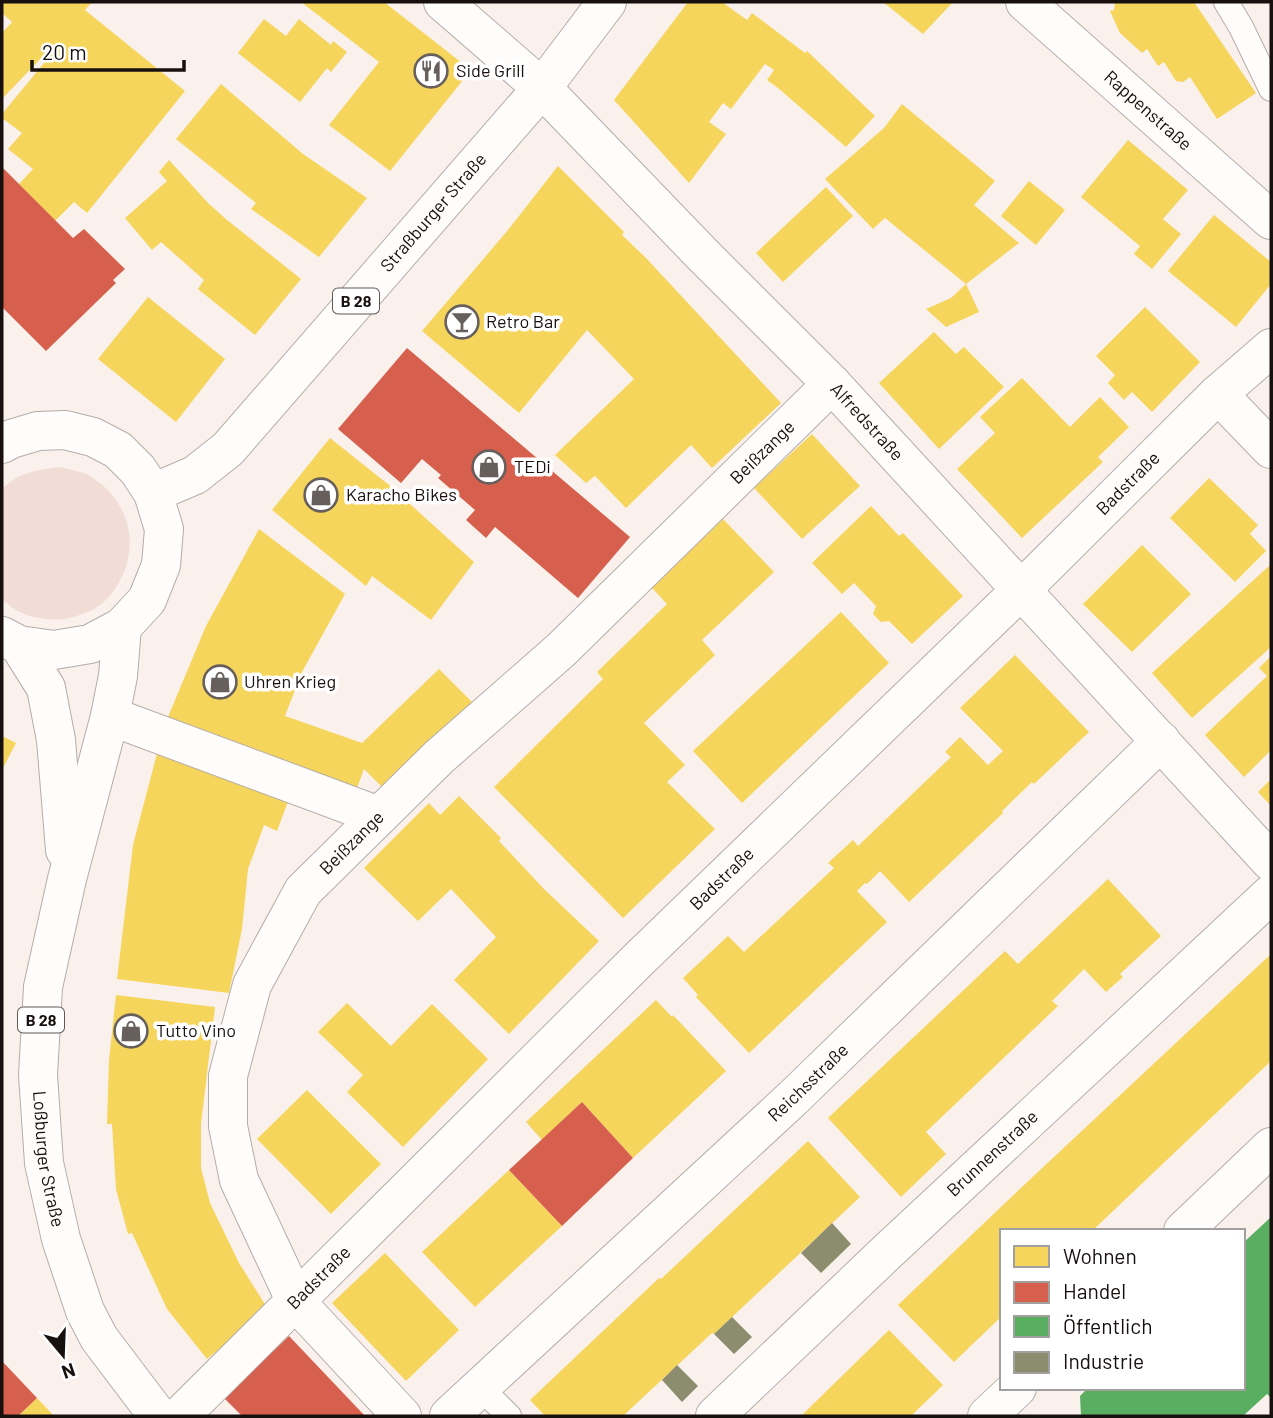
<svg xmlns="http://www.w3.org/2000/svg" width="1273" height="1418" font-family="Barlow,sans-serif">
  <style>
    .green { fill: #f1ddd6 }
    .homes { fill: #f6d55c }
    .shops { fill: #d6604d }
    .public { fill: #5aae61 }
    .industry { fill: #8c8c6e }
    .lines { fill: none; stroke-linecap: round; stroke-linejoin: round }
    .service-casing { stroke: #b4ada9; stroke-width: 26 }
    .minor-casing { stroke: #b4ada9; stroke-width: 40 }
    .primary-casing { stroke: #b4ada9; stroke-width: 40 }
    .service { stroke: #fefdfc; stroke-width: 24 }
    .minor { stroke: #fefdfc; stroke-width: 38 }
    .primary { stroke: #fefdfc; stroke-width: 38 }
    .labels { text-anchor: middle; stroke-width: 7; stroke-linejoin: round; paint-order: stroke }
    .shield { fill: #fff; stroke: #5d5856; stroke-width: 2 }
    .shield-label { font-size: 16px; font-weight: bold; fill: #17100e }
    .poi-label { font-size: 18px; fill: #17100e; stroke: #fff; text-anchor: start }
    .street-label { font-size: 18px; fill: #17100e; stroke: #fff }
  </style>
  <rect width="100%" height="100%" fill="#faf1ed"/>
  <path class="green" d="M60 467C68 469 78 471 86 474 128 496 142 544 118 584 113 593 105 602 96 608 92 611 86 612 82 614 71 619 57 621 45 619 28 617 14 611 2 599V489C20 472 36 470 60 467Z"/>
  <g class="homes">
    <polygon points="2,2 92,2 85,10 185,91 87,213 74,202 55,221 19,184 33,169 8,149 22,133 2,118 2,114 49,57 46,53 2,99 2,33 12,22 2,13"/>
    <polygon points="301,2 384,2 471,70 390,171 329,125 379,62"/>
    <polygon points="688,2 722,2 747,20 752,13 805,53 807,51 875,116 846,147 778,88 767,80 774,70 765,64 731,109 723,103 709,122 726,134 689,183 614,100"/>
    <polygon points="883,2 953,2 923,34"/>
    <polygon points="1115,2 1194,2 1256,93 1217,119 1190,77 1183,82 1176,81 1164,62 1158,66 1147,49 1142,53 1120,33 1110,11 1114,10"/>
    <polygon points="264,19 286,36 299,19 331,45 333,41 347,52 331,72 327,68 300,102 238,53"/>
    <polygon points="221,84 303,154 367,198 319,257 251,209 256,203 176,139"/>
    <polygon points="902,104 995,181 974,205 1019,243 966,284 885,218 873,229 825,179 884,128"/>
    <polygon points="1128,140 1188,190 1163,219 1181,234 1152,269 1134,254 1140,246 1081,197"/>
    <polygon points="169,160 208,203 227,220 301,279 255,335 198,289 204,280 161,242 152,250 125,218 167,181 159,172"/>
    <polygon points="558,166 624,232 622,235 646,258 781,403 712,468 691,445 626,508 595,476 586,483 555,455 634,379 587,330 519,413 422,331 508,230"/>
    <polygon points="1029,181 1065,210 1036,245 1001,216"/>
    <polygon points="826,187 853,216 783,282 756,253"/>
    <polygon points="1214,215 1271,262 1271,284 1236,327 1168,271"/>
    <polygon points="966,284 979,312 946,327 926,309 951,298"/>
    <polygon points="148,297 225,359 176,422 98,359"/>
    <polygon points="1145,307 1200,362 1152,412 1132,392 1124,400 1108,383 1115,375 1096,356"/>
    <polygon points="934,332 956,354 964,347 1004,387 939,449 879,383"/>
    <polygon points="1022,378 1070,427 1100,397 1129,427 1098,457 1103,462 1022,538 957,469 995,433 980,417"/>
    <polygon points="812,434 860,486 802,539 754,488"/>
    <polygon points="330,438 389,485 474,562 431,620 372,576 366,586 272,510"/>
    <polygon points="1209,478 1258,525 1250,534 1266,551 1235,582 1170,518"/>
    <polygon points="871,506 899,536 903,533 963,596 912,644 889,621 881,622 873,614 876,606 854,583 842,594 812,563"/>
    <polygon points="723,519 774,572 702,640 715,655 644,723 685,765 667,782 715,829 623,918 494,787 603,679 597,672 667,604 652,588"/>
    <polygon points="259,529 345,594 302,672 285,716 362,743 439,669 472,702 382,787 364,769 357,788 168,717 206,626"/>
    <polygon points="1142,545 1191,594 1132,652 1083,604"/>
    <polygon points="1270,565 1271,566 1271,647 1192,718 1152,673"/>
    <polygon points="841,612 889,663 742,803 693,751"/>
    <polygon points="1015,655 1089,732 1034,784 1032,782 1002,811 1003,813 909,902 880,871 867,884 865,883 857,891 887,922 749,1053 696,997 698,995 683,978 728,936 744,952 834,868 828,863 853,840 858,846 951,757 945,752 960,737 988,765 1003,751 960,708"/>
    <polygon points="1271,656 1271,750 1244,777 1205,735 1267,676 1259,668"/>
    <polygon points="2,736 16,743 2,770"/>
    <polygon points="160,742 293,788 277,831 264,825 248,869 242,929 229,993 117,979 133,845"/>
    <polygon points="1271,779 1271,806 1258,792"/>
    <polygon points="459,796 501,838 499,841 544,889 599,941 509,1034 454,980 496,937 451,889 418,921 364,868 429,803 440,815"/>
    <polygon points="1108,879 1161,936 1120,974 1123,977 1106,992 1084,969 1052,1001 1058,1006 926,1132 946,1154 901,1197 828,1118 1005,951 1018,964"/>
    <polygon points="1271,954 1271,1061 1092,1231 1002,1231 1002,1316 954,1362 898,1305 1024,1185"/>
    <polygon points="116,995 215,1007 201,1124 201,1168 210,1203 239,1263 268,1309 207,1359 167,1309 132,1233 128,1234 116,1189 112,1124 107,1124 109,1060"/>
    <polygon points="656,1000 672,1017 673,1015 726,1071 633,1158 582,1102 542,1140 526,1122"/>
    <polygon points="347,1003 391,1046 432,1004 488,1059 403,1147 347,1092 363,1075 318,1032"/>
    <polygon points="307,1090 381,1164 331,1214 257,1139"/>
    <polygon points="808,1141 860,1197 714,1334 712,1333 623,1416 545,1416 530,1400 659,1278 661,1279"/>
    <polygon points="509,1170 562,1226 475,1307 422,1252"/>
    <polygon points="385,1253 459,1330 406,1381 332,1303"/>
    <polygon points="889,1330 943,1385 911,1416 801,1416"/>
    <polygon points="37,1398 54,1416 18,1416"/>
  </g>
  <g class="shops">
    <polygon points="2,167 73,238 84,229 125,269 113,280 116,283 46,351 2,307"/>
    <polygon points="407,348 630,537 578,598 495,527 486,538 466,520 475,510 438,478 441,475 422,459 401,483 338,429"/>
    <polygon points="582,1102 633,1158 562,1226 509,1170"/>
    <polygon points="289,1336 365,1416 242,1416 224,1398"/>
    <polygon points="2,1361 37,1398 18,1416 2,1416"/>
  </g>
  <polygon class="public" points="1271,1217 1271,1398 1267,1394 1243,1416 1081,1416 1080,1396 1088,1388 1243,1388 1243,1243"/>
  <g class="industry">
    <polygon points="832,1223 851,1244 821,1273 801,1253"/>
    <polygon points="732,1317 752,1337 734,1354 714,1334"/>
    <polygon points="677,1365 698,1386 682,1402 662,1380"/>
  </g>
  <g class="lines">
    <defs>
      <g id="service">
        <polyline points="1226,2 1241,27 1271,89"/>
        <polyline points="480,1387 509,1416"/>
      </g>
      <g id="minor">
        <path id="s1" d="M443 2 542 88 700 252 832 384 1271 862"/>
        <path id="s2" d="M1025 2 1271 220"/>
        <polyline points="1218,394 1271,449"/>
        <polyline points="110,716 379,816"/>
        <polyline points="1183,1231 1271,1147"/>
        <path id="s3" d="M180 1416 637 961 1020 591 1218 394 1271 348"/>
        <path id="s4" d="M402 1416 296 1302 239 1180 228 1126V1076L252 985 303 891 439 757 561 650 832 384"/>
        <path id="s5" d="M449 1416 793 1098 1161 741"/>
        <path id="s6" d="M715 1416 887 1252 1271 894"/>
        <polyline points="987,1416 1017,1388"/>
      </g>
      <g id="primary">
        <polyline points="2,444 11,439 38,431 65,430 93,437 118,450 138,470 153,493 164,529 161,565 147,600 122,627 90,644 54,650 19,645 2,636"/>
        <path id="s7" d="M153 493 195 475 228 449 542 88 607 2"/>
        <path id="s8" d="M122 627 118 676 110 716 67 879 43 987 38 1075 44 1163 61 1239 85 1311 99 1338 158 1416"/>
        <polyline points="19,645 46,688 56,740 65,850"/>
      </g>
    </defs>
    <use href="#service" class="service-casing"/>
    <use href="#minor" class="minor-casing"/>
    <use href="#primary" class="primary-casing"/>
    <use href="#service" class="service"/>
    <use href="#minor" class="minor"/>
    <use href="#primary" class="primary"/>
  </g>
  <defs>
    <symbol id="restaurant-ring" viewBox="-11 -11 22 22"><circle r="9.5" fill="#fff" stroke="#665f5c" stroke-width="1.5"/><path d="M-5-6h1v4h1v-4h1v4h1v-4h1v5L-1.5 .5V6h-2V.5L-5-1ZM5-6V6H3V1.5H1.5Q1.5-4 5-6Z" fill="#665f5c"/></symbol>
    <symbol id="bar-ring" viewBox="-11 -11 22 22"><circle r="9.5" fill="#fff" stroke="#665f5c" stroke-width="1.5"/><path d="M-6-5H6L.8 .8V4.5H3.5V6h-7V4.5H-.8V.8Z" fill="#665f5c"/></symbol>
    <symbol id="shop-ring" viewBox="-11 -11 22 22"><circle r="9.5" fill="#fff" stroke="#665f5c" stroke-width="1.5"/><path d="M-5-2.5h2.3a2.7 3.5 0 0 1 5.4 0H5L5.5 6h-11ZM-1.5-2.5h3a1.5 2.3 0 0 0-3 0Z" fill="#665f5c"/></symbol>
  </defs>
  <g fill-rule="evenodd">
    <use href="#restaurant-ring" x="412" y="52" width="38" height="38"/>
    <use href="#bar-ring" x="443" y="303" width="38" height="38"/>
    <use href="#shop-ring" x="470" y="448" width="38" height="38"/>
    <use href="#shop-ring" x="302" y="476" width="38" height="38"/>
    <use href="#shop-ring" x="201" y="663" width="38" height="38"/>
    <use href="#shop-ring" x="112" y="1012" width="38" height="38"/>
  </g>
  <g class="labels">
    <g class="shield">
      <rect x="333" y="288.5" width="46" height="25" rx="5"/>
      <rect x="18" y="1007.5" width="46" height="25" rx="5"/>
    </g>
    <g class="shield-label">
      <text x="356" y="307">B 28</text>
      <text x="41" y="1026">B 28</text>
    </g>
    <g class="poi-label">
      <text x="456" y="77">Side Grill</text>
      <text x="486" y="328">Retro Bar</text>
      <text x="514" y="473">TEDi</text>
      <text x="346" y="501">Karacho Bikes</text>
      <text x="244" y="688">Uhren Krieg</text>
      <text x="156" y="1037">Tutto Vino</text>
    </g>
    <g class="street-label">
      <text dy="6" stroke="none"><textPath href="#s2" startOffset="164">Rappenstraße</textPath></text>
      <text dy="6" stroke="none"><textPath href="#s7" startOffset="401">Straßburger Straße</textPath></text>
      <text dy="6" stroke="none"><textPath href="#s1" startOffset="597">Alfredstraße</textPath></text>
      <text dy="6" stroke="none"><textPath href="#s4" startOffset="1232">Beißzange</textPath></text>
      <text dy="6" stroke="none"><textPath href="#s3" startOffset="1330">Badstraße</textPath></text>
      <text dy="6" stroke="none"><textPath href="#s4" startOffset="665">Beißzange</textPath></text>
      <text dy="6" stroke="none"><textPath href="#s3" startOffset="763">Badstraße</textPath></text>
      <text dy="6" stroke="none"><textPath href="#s5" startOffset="490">Reichsstraße</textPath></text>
      <text dy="6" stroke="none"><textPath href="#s6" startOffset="382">Brunnenstraße</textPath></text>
      <text dy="6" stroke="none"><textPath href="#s8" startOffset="542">Loßburger Straße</textPath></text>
      <text dy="6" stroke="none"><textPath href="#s3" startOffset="196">Badstraße</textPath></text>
    </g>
  </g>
  <rect width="1273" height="1418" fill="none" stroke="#17100e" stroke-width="7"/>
  <rect x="1000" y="1229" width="245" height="161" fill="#ffffff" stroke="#a29f9f" stroke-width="2"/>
  <rect x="1014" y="1246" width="35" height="21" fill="#f6d55c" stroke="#a29f9f" stroke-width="2"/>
  <text x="1063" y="1264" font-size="21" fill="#17100e">Wohnen</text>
  <rect x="1014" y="1282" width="35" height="21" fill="#d6604d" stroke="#a29f9f" stroke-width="2"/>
  <text x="1063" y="1299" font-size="21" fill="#17100e">Handel</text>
  <rect x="1014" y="1316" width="35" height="21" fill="#5aae61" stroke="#a29f9f" stroke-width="2"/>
  <text x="1063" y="1334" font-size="21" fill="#17100e">Öffentlich</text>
  <rect x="1014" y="1352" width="35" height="21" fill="#8c8c6e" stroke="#a29f9f" stroke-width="2"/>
  <text x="1063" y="1369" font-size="21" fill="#17100e">Industrie</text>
  <g transform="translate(63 1355) rotate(161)" stroke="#ffffff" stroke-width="5" paint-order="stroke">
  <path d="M0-5L12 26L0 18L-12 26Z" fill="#17100e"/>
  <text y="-10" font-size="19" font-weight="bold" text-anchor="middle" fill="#17100e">N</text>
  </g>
  <path d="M32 60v10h152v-10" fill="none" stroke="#17100e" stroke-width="3.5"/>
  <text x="42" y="60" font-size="21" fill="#17100e" stroke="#ffffff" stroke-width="5" paint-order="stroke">20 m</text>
</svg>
